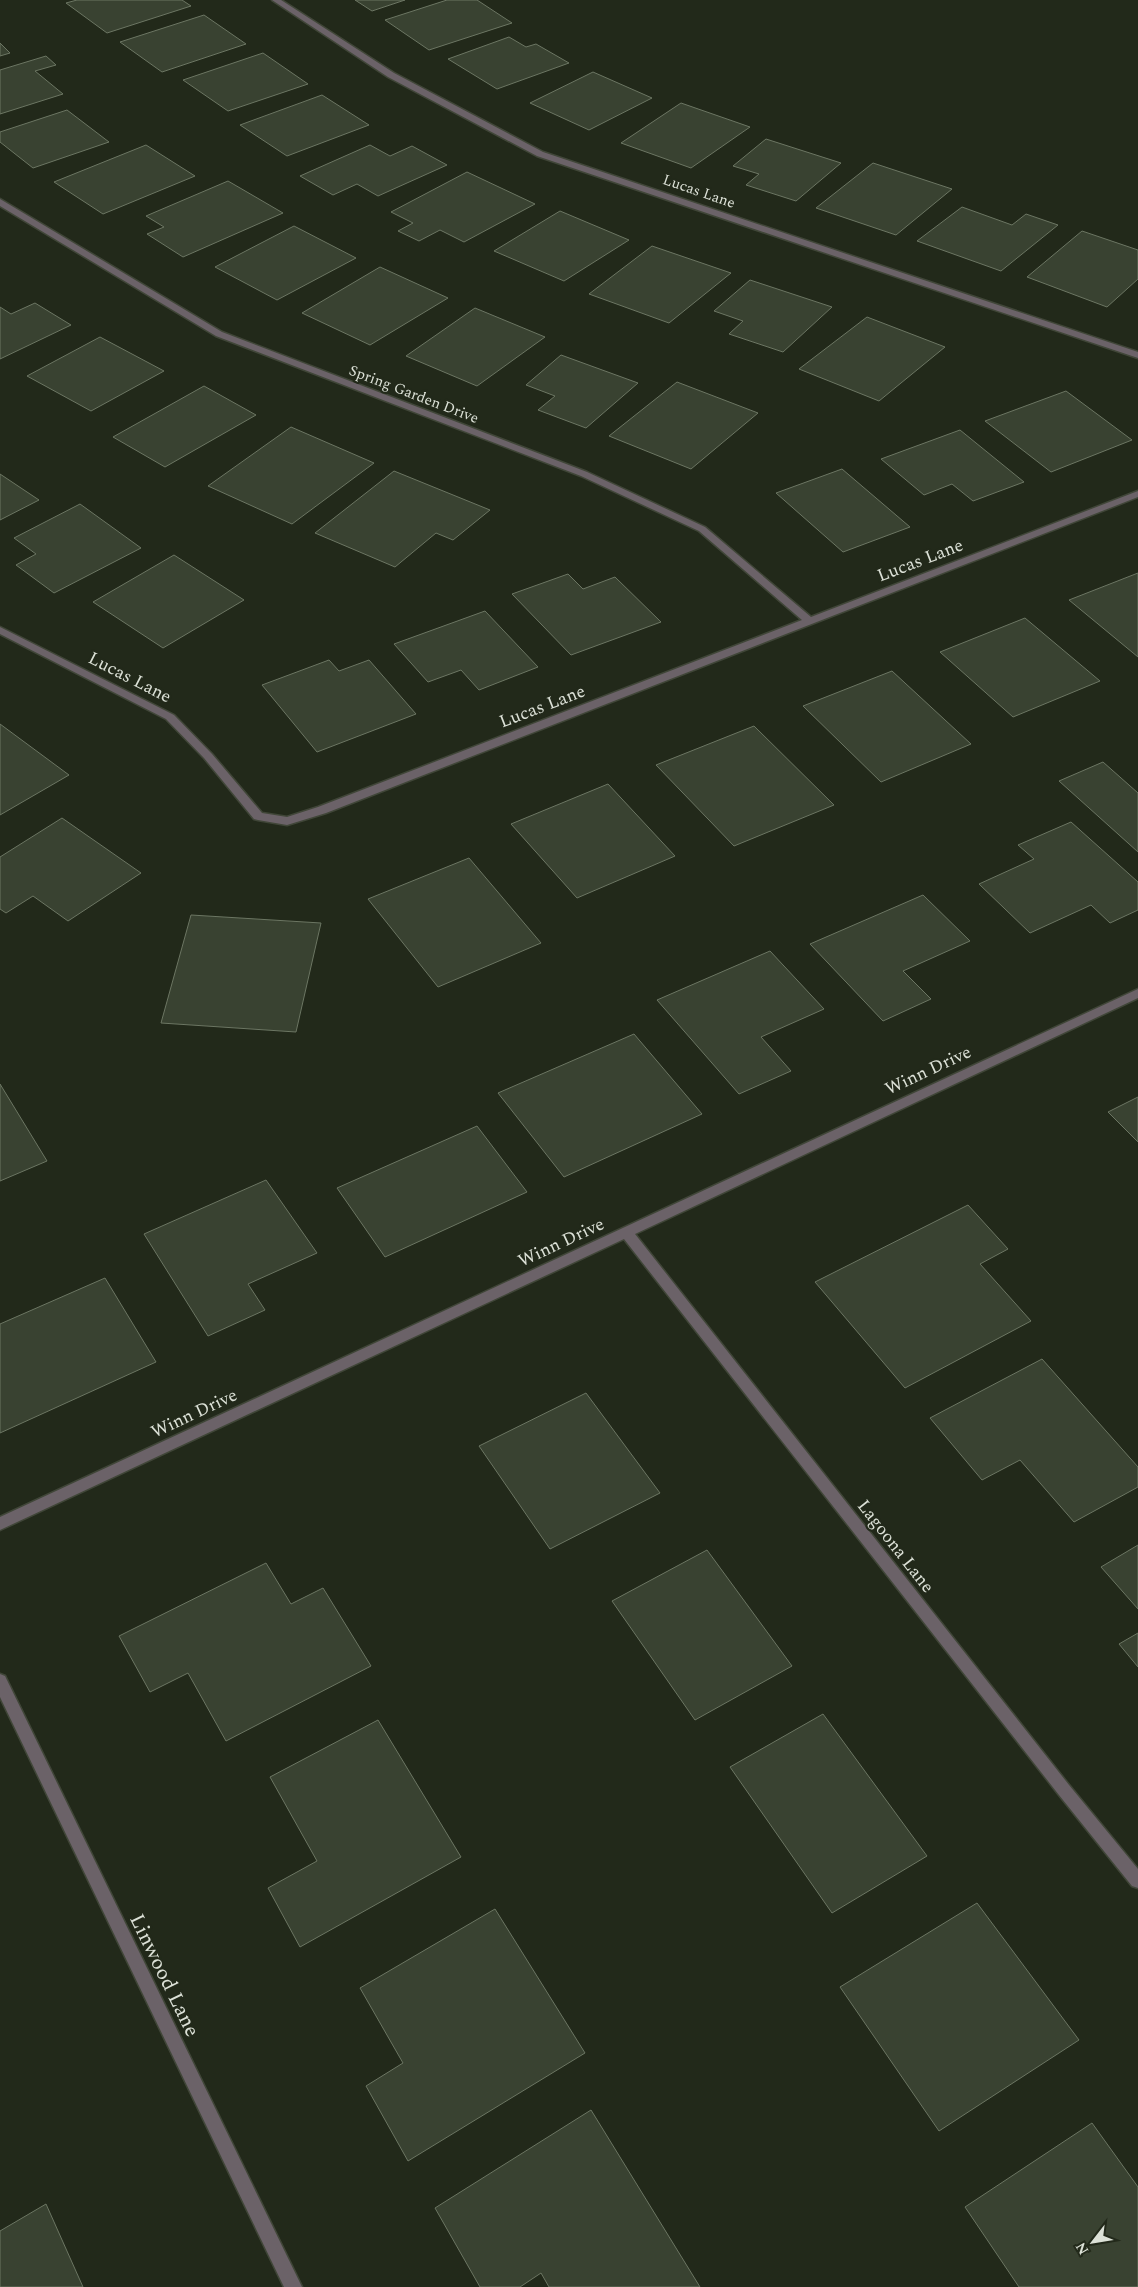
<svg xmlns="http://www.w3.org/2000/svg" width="1138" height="2287" font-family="Spectral,serif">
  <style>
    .building { fill: #394231; stroke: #6c7663 }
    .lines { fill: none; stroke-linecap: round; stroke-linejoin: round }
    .minor-casing { stroke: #404638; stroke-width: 3 }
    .minor { fill: #6b6268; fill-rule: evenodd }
    .labels { text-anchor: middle; stroke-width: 4.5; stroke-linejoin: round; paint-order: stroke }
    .far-street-label { font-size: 15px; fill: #dce1d7; stroke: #22291a }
    .street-label { font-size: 18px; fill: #dce1d7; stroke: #22291a }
    .near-street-label { font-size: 21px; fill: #dce1d7; stroke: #22291a }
  </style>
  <rect width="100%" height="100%" fill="#22291a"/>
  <g class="building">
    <polygon points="77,0 182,0 191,6 107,33 66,3"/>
    <polygon points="355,0 405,0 372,11"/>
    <polygon points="447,0 477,0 512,23 429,50 385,20"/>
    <polygon points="204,15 246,44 162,72 120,42"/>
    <polygon points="509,37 526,47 536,44 569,63 497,89 448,59"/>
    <polygon points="0,43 10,53 0,56"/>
    <polygon points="263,53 308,84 228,111 183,80"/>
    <polygon points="46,56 56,65 35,71 63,94 0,114 0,70"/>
    <polygon points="593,72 652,98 589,130 530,103"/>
    <polygon points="322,95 369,125 287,156 240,125"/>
    <polygon points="681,103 750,127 691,168 621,143"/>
    <polygon points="67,110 109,142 33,168 0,142 0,132"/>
    <polygon points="766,139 841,163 796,201 746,185 759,174 733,166"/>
    <polygon points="146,145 195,176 103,214 54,182"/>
    <polygon points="370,145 390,156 412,146 447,165 378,196 357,184 333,195 300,176"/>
    <polygon points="873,163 952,189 896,235 816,208"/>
    <polygon points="467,172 535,204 464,242 440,230 419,241 398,231 413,223 391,212"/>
    <polygon points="228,181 283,213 183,257 147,234 164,227 146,216"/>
    <polygon points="962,207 1012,225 1026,214 1058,225 1001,271 917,241"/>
    <polygon points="560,211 629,240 564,281 494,251"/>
    <polygon points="294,226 356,258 277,300 215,267"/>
    <polygon points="1082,231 1138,250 1138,279 1107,307 1027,277"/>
    <polygon points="652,246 731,273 669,323 589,294"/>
    <polygon points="380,267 448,298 370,345 302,313"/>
    <polygon points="750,280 832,307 783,352 729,334 743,321 714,311"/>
    <polygon points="35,303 71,325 0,359 0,307 11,314"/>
    <polygon points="475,308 545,337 477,386 406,356"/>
    <polygon points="867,317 945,347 879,401 799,369"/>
    <polygon points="100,337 164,371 91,411 27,376"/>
    <polygon points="561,355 638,383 586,428 538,410 555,396 526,385"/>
    <polygon points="677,382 758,413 691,469 609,436"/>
    <polygon points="204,386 256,415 165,467 113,437"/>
    <polygon points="1066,391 1132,440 1051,472 985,421"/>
    <polygon points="291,427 374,463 292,524 208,486"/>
    <polygon points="960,430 1024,482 973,501 952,484 924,495 881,459"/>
    <polygon points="842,469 910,527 843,552 776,493"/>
    <polygon points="394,471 490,510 453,540 436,533 395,567 315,533"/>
    <polygon points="0,474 39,500 0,520"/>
    <polygon points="80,504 141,548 54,593 16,565 36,554 14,538"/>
    <polygon points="174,555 244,600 163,648 93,602"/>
    <polygon points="1138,573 1138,657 1069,600"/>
    <polygon points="568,574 583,589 615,577 661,622 571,655 512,594"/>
    <polygon points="485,611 538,667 479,690 461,670 428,682 394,644"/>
    <polygon points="1025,618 1100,681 1013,717 940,652"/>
    <polygon points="329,660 339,671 369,660 416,714 317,752 262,685"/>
    <polygon points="892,671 971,744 881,782 803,706"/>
    <polygon points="0,724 69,775 0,815"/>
    <polygon points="754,726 834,805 734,846 656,765"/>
    <polygon points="1103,762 1138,793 1138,852 1059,781"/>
    <polygon points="608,784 675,856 577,898 511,824"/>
    <polygon points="62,818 141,873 68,921 33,896 6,913 0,909 0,857"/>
    <polygon points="1071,822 1138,882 1138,910 1110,923 1091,905 1030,933 979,884 1034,859 1018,845"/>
    <polygon points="469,858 541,943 438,987 368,899"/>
    <polygon points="923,895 970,941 903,971 931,999 883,1021 810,944"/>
    <polygon points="191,915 321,923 296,1032 161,1023"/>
    <polygon points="770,951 824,1009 761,1037 791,1071 739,1094 657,1000"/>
    <polygon points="634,1034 702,1114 564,1177 498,1093"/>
    <polygon points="0,1084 47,1161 0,1181"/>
    <polygon points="1138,1097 1138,1142 1108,1112"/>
    <polygon points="477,1126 527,1192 385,1257 337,1188"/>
    <polygon points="266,1180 317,1253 248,1284 265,1310 208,1336 144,1234"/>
    <polygon points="968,1205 1008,1249 980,1264 1031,1321 905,1388 815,1282"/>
    <polygon points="105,1278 156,1362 0,1433 0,1324"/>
    <polygon points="1042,1359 1138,1467 1138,1487 1074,1522 1020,1460 982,1480 930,1418"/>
    <polygon points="586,1393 660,1493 550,1549 479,1446"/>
    <polygon points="1138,1545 1138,1609 1101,1567"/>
    <polygon points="707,1550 792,1666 695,1720 612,1601"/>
    <polygon points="266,1563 291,1604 323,1588 371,1666 226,1741 188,1673 150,1692 119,1636"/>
    <polygon points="1138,1633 1138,1667 1119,1644"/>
    <polygon points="823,1714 927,1856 832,1913 730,1767"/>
    <polygon points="378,1720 461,1857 300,1947 268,1888 317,1861 270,1777"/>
    <polygon points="977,1903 1079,2040 939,2131 840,1987"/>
    <polygon points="495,1909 585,2053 408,2161 366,2086 403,2063 360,1988"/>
    <polygon points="591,2110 700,2287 549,2287 541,2273 520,2287 480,2287 435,2208"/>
    <polygon points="1092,2123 1138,2187 1138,2287 1019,2287 965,2207"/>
    <polygon points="46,2204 83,2287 0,2287 0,2231"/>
  </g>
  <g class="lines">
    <defs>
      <g id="minor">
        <polygon points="272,0 281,0 394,73 543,152 1138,352 1138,358 537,156 388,77"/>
        <polygon points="0,199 222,332 587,472 705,527 811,617 1138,491 1138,497 326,813 287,825 258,820 254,819 204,758 166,719 0,634 0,627 174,715 212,754 262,813 287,817 318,807 802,620 699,531 581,476 216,336 0,206"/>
        <polygon points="1138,989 1138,998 635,1234 1069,1785 1138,1869 1138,1888 1132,1886 1059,1795 624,1239 0,1530 0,1517"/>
        <polygon points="0,1674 5,1676 302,2287 284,2287 0,1697"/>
      </g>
    </defs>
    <use href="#minor" class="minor-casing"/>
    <use href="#minor" class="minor"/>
  </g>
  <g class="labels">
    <g class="far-street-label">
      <text transform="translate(699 191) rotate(19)" y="5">Lucas Lane</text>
      <text transform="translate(414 394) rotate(21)" y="5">Spring Garden Drive</text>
    </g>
    <g class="street-label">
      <text transform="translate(920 560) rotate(-21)" y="6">Lucas Lane</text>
      <text transform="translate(130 677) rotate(27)" y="6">Lucas Lane</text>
      <text transform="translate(542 706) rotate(-21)" y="6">Lucas Lane</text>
      <text transform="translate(928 1070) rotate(-25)" y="6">Winn Drive</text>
      <text transform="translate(561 1242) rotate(-25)" y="6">Winn Drive</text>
      <text transform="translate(194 1413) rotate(-25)" y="6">Winn Drive</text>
      <text transform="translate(896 1546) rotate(52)" y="6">Lagoona Lane</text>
    </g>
    <g class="near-street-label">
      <text transform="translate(165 1975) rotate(64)" y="7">Linwood Lane</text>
    </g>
  </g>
  <g transform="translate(1093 2242) rotate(239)" stroke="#22291a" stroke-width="4" paint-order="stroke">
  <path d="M0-4L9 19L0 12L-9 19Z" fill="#dce1d7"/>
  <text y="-8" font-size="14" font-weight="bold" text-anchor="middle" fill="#dce1d7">N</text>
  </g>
</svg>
